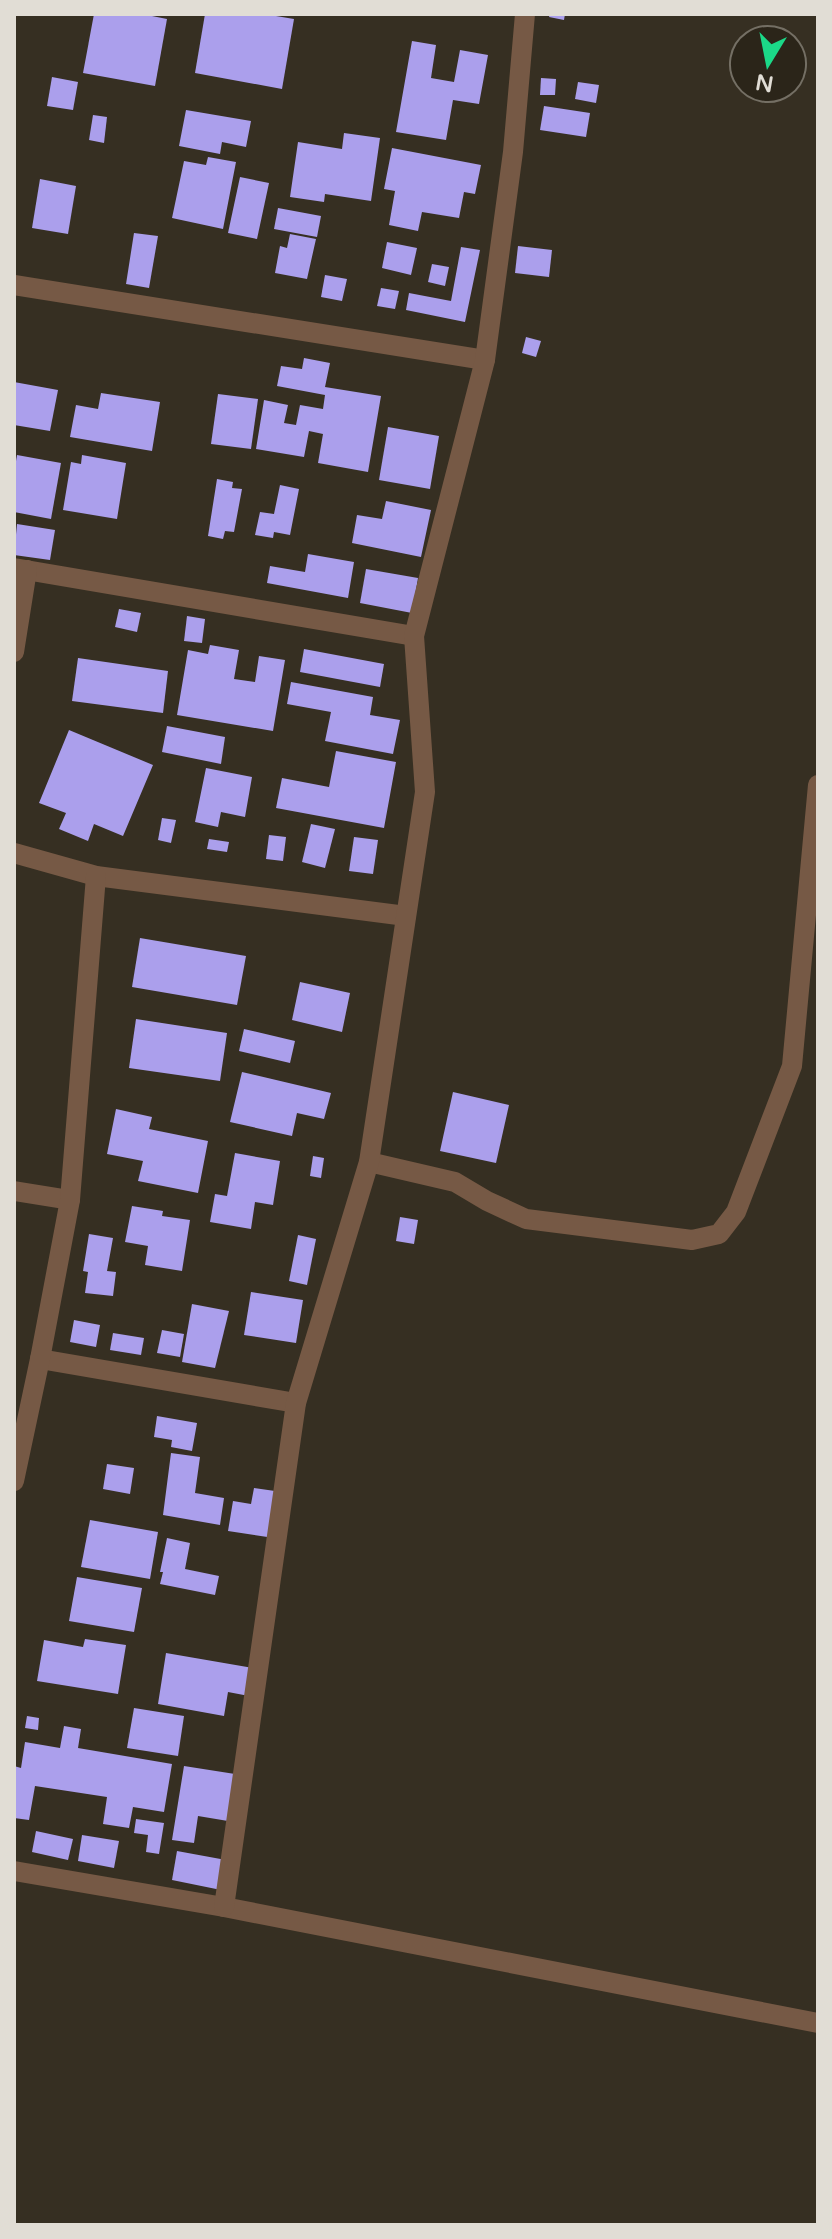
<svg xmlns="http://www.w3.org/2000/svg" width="832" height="2239" font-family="'Varela Round',sans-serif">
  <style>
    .building { fill: #ab9fec }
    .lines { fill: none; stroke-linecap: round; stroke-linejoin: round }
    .minor { stroke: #765945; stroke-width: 20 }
  </style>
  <rect width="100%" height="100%" fill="#362f22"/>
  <g class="building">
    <polygon points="94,14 142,14 167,19 155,86 83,73"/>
    <polygon points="205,14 264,14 294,19 282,89 195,73"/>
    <polygon points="550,14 565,14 564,20 549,17"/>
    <polygon points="412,41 436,45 431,78 454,82 460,50 488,55 479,104 453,100 446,140 396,132"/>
    <polygon points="52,77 78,82 73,110 47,106"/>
    <polygon points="541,78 556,79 555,95 540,95"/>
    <polygon points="578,82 599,85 596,103 575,99"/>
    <polygon points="544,106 590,113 586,137 540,130"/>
    <polygon points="186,110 251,121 246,147 222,142 220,154 179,146"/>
    <polygon points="93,115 107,117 104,143 89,140"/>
    <polygon points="344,133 380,138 371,201 325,194 324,202 290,197 298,142 342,149"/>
    <polygon points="392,148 481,165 475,194 464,192 459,218 422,212 418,231 389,225 395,191 384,189"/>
    <polygon points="208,157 236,162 223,229 172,218 184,161 206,165"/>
    <polygon points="240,177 269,183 257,239 228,233"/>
    <polygon points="40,179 76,186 68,234 32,228"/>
    <polygon points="278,208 321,216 317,237 274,229"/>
    <polygon points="134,233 158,236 149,288 126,284"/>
    <polygon points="290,234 316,239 307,279 275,273 280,246 287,248"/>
    <polygon points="387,242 417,248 411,275 382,268"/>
    <polygon points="518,246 552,250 549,277 515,273"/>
    <polygon points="461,247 480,250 465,322 406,310 409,293 451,301"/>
    <polygon points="432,264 449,267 445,286 428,282"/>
    <polygon points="325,275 347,279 342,301 321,297"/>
    <polygon points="381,288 399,291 395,309 377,306"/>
    <polygon points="526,337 541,341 536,357 522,353"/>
    <polygon points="304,358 330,363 325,387 381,396 368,472 318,463 323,434 309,431 304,457 256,449 264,400 288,405 284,423 296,425 300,405 323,409 325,395 277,386 281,366 302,369"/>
    <polygon points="14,382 58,390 50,431 14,425"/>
    <polygon points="101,393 160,402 152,451 70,437 76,405 98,409"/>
    <polygon points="218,394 258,399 251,449 211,444"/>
    <polygon points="388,427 439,436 430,489 379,480"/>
    <polygon points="17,455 61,463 51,519 14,512 14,473"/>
    <polygon points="82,455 126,463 117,519 63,510 71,462 81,464"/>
    <polygon points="217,479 233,482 232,488 242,489 234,532 225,531 223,539 208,536"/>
    <polygon points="280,485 299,489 290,535 274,532 273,538 255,535 260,512 274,514"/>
    <polygon points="386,501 431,510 421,557 352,543 357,515 382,519"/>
    <polygon points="17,524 55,530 50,560 14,555"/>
    <polygon points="308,554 354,562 348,598 267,583 270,566 305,572"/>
    <polygon points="366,569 418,578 412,613 360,603"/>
    <polygon points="119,609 141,613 137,632 115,627"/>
    <polygon points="187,616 205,619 202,643 184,641"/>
    <polygon points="210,645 239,650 234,679 255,682 259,656 285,660 273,731 177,715 188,650 208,654"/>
    <polygon points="304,649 384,664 380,687 300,672"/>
    <polygon points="78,658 168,671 163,713 72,701"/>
    <polygon points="291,682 373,697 370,715 400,720 393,754 325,741 331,712 287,704"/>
    <polygon points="167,726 225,737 221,764 162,752"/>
    <polygon points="69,730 153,765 123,836 94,824 88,841 59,829 66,813 39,803"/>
    <polygon points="336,751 396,762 384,828 276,808 282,778 329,787"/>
    <polygon points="206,768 252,777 245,817 221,812 218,827 195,822"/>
    <polygon points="162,818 176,820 171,843 158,840"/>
    <polygon points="311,824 335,829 325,868 302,862"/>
    <polygon points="269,835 286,837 283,861 266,859"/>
    <polygon points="354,837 378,840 373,874 349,871"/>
    <polygon points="209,839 229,842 227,852 207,849"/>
    <polygon points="140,938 246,956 237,1005 132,987"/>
    <polygon points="300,982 350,993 342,1032 292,1020"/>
    <polygon points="136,1019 227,1033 220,1081 129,1068"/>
    <polygon points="244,1029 295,1041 290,1063 239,1051"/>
    <polygon points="242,1072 331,1093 324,1119 297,1113 292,1136 230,1122"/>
    <polygon points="453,1092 509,1105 496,1163 440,1151"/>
    <polygon points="116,1109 152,1117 149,1129 208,1141 198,1193 138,1181 143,1161 107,1154"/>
    <polygon points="235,1153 280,1161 273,1205 255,1202 251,1229 210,1222 215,1194 227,1196"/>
    <polygon points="313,1156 324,1158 321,1178 310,1176"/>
    <polygon points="132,1206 163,1211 162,1216 190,1220 182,1271 145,1265 148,1246 125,1242"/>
    <polygon points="400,1217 418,1220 414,1244 396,1241"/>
    <polygon points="89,1234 113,1238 107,1271 116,1272 113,1296 85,1293 88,1272 83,1271"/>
    <polygon points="298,1235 316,1239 307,1285 289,1281"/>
    <polygon points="251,1292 303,1300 296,1343 244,1335"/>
    <polygon points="192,1304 229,1311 215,1368 182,1362"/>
    <polygon points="74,1320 100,1325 96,1347 70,1342"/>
    <polygon points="162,1330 184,1334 180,1357 157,1353"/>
    <polygon points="113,1333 144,1338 141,1355 110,1350"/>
    <polygon points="157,1416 197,1423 192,1451 171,1447 172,1440 154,1437"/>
    <polygon points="171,1453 200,1457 195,1493 224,1498 220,1525 163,1515"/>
    <polygon points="107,1464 134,1468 130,1494 103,1489"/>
    <polygon points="254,1488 282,1492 274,1538 228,1531 233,1501 251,1504"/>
    <polygon points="90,1520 158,1532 150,1579 81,1567"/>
    <polygon points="167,1538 190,1543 185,1569 219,1576 215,1595 160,1584 163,1572 160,1572"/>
    <polygon points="77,1577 142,1588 134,1632 69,1621"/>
    <polygon points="85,1639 126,1645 118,1694 37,1681 44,1640 83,1647"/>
    <polygon points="166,1653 253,1668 249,1696 228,1692 224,1716 158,1704"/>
    <polygon points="134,1708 184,1716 178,1756 127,1748"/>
    <polygon points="27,1716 39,1718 38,1730 25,1728"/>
    <polygon points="64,1726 81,1729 78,1748 172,1764 164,1812 133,1807 129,1828 103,1824 107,1797 35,1786 29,1820 14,1818 14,1766 21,1768 25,1742 60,1748"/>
    <polygon points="184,1766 235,1774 228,1821 198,1816 194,1843 172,1840"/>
    <polygon points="136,1819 164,1823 159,1854 146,1852 148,1835 134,1833"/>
    <polygon points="36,1831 73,1839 68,1860 32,1852"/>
    <polygon points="82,1835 119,1841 114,1868 78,1861"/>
    <polygon points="177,1851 226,1860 221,1890 172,1880"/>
  </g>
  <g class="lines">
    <g class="minor">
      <polyline points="14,285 485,360"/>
      <polyline points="14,568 414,636"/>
      <polyline points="14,652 27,570"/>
      <polyline points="14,853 96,876 406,916"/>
      <polyline points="369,1162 455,1182 487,1201 526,1219 692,1240 719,1234 736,1212 792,1066 818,785"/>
      <polyline points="14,1191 70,1200"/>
      <polyline points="40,1359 296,1403"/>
      <polyline points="14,1481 40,1359 70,1200 96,876"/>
      <polyline points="14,1871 224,1907 818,2023"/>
      <polyline points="224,1907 296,1403 369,1162 425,792 414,636 485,360 513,152 525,14"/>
    </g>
  </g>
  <rect width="832" height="2239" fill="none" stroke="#e1ddd5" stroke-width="32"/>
  <g transform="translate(768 64) rotate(190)"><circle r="38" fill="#2b2519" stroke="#746f64" stroke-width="2"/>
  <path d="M0-6L14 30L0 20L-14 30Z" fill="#1bd988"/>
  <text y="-12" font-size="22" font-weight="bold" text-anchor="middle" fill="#e1ddd5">N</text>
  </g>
</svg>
